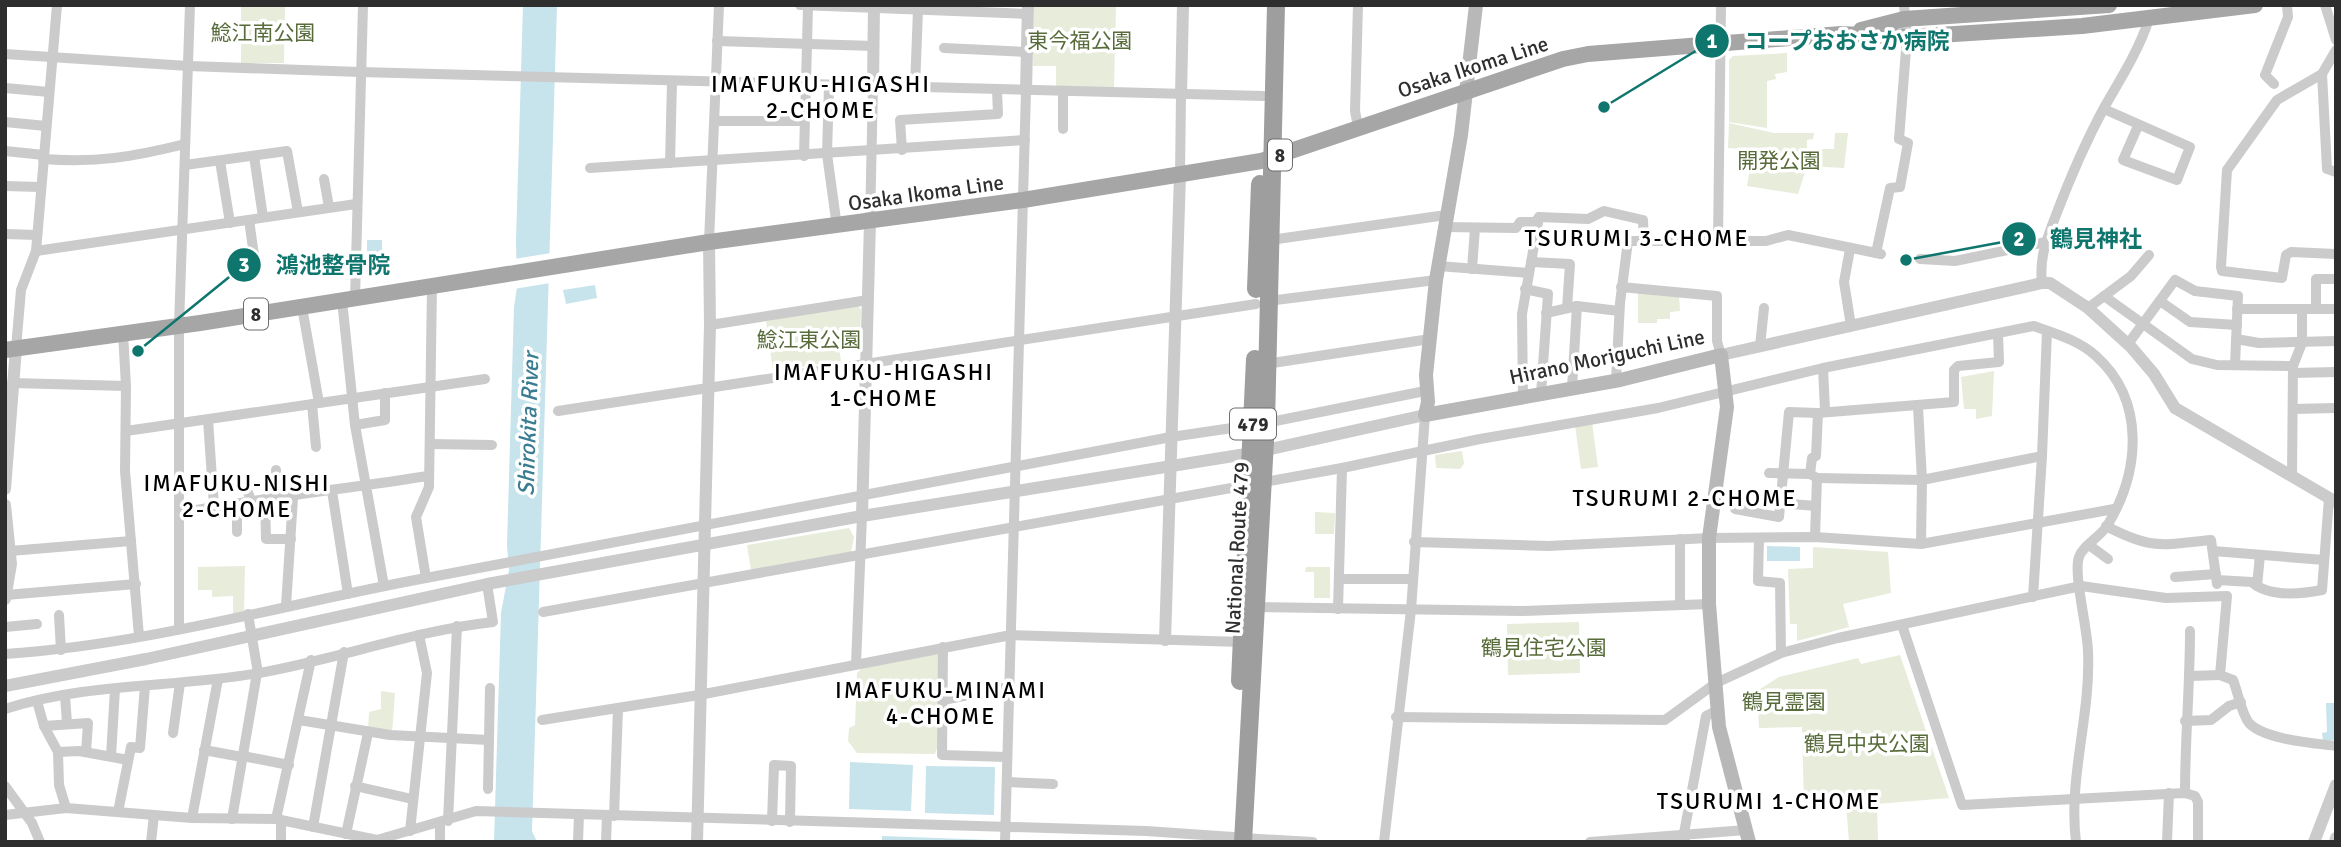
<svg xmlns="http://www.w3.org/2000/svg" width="2341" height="847" font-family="Signika,'Noto Sans JP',sans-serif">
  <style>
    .green { fill: #e7ecdb }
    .water { fill: #c7e3ec }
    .pier { fill: #fff }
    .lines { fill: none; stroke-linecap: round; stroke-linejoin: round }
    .minor { stroke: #cbcbcb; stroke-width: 10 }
    .tertiary { stroke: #cbcbcb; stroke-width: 12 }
    .secondary { stroke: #b8b8b8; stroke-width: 14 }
    .primary { stroke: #a6a6a6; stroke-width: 16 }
    .trunk { stroke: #9e9e9e; stroke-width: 18 }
    .labels { text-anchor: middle; stroke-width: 7; stroke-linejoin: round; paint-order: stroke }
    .shield { fill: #fff; stroke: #6d6d6d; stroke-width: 2 }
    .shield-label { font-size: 19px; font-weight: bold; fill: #2e2e2e }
    .park-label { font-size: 21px; fill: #586b3a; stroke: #fff }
    .street-label { font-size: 21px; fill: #2e2e2e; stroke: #fff }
    .neighbourhood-label { font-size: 23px; letter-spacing: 2px; fill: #000; stroke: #fff }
    .water-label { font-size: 23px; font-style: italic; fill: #3a7d92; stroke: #fff }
    .leader { fill: none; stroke: #0f766e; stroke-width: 2.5 }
    .callout-dot { fill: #0f766e; stroke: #fff; stroke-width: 2.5 }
    .mark-label { font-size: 21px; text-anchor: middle; font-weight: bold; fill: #fff }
    .callout-label { font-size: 23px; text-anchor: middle; font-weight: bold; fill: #0f766e; stroke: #fff; stroke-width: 7; stroke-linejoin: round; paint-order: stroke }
  </style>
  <rect width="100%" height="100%" fill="#fff"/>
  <g class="green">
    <polygon points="241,5 285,5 284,63 241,63"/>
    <polygon points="1034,5 1116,5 1114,88 1056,86 1056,66 1033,66"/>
    <polygon points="1787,53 1787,72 1775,74 1776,79 1767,81 1767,128 1729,122 1729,60 1733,56"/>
    <polygon points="1729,123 1774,133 1814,133 1813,139 1807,140 1807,149 1834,149 1835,133 1848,133 1844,168 1807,166 1798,194 1747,186 1753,150 1728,148"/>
    <polygon points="1638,293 1679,295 1680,311 1670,312 1670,319 1657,319 1657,323 1638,323"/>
    <polygon points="858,305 861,310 860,338 838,341 841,361 773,371 766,321"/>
    <polygon points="1994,371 1992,416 1976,419 1976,409 1964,409 1961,377"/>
    <polygon points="1592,422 1598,467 1581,469 1575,425"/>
    <polygon points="1462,451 1464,464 1460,469 1436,468 1435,455"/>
    <polygon points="1315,512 1335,513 1334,534 1315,534"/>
    <polygon points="849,528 854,537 851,552 751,570 747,545"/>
    <polygon points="1813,547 1888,552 1891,593 1843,604 1849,627 1797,641 1797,624 1790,624 1788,569 1813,568"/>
    <polygon points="245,566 244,613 233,614 233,596 212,597 212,590 198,590 198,567"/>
    <polygon points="1306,567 1330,567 1330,598 1314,598 1314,572 1305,572"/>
    <polygon points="1579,622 1580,673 1508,675 1507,624"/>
    <polygon points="937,654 941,659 938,745 935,754 857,753 848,741 849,728 855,725 857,673 862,668"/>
    <polygon points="1900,655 1949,798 1877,804 1878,842 1849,842 1846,804 1804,807 1802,727 1759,728 1757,691 1779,677 1858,658 1861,664"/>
    <polygon points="381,691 395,693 392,734 368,731 369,712 381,709"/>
  </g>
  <g class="water">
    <polygon points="523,5 557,5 532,831 537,842 494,842 501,613 509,570 507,545 514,307 517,287 516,241"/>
    <rect x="367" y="240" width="15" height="35"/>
    <polygon points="595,285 597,298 566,304 563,290"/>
    <polygon points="1767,546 1800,547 1800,561 1767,561"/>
    <polygon points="2326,703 2336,703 2336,740 2323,741 2322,733 2327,732"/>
    <polygon points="850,762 913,765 911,811 849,809"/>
    <polygon points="926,766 995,767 994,815 925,813"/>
    <polygon points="882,836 992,840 992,842 882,842"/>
  </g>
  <polygon class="pier" points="551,253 550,283 514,289 514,259"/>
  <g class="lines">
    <g class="minor">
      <polyline points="800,5 1028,14"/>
      <polyline points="1358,5 1355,111 1358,127"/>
      <polyline points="2325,5 2336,40"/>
      <polyline points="717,41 874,46"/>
      <polyline points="944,48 1028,52"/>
      <polyline points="2336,50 2322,74 2327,169 2336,172"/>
      <polyline points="5,54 188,66 360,72 1263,96"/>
      <polyline points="2322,74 2277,100 2227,170 2221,267 2222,271 2282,278 2286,255 2291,252 2336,254"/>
      <polyline points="2274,84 2265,75 2288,17 2287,5"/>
      <polyline points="829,85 827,154 837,227"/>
      <polyline points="915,87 918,10"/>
      <polyline points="5,88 49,92"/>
      <polyline points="1063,92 1063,129"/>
      <polyline points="2104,109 2190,147 2177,180 2123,160 2138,126"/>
      <polyline points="715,121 805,121"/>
      <polyline points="5,122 46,126"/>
      <polyline points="902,150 900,120 998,114 997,90"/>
      <polyline points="5,151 44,155"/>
      <polyline points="254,156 263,217"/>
      <polyline points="804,156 808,7"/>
      <path d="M43 159C98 163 132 157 185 144"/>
      <polyline points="220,161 230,223"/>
      <polyline points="670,163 672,81"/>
      <polyline points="185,165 287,151 298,212"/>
      <polyline points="590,168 1025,140"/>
      <polyline points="1180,175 1181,95"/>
      <polyline points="324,179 329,207"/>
      <polyline points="5,186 40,187"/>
      <polyline points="249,220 255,262"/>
      <polyline points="870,222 873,86"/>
      <polyline points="1444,227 1516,228 1520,222 1535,222 1539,217 1588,219 1604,211 1643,220 1644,242"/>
      <polyline points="5,234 37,235"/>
      <polyline points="1270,240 1446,215"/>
      <polyline points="1718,240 1721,5"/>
      <polyline points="709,242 719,5"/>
      <polyline points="1850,249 1844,282 1851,326"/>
      <polyline points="36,251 356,204"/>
      <polyline points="1876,253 1890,188 1900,187 1908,143 1899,139 1907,37 1904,5"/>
      <polyline points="1920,259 1955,261 2046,242"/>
      <polyline points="1531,262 1570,264 1567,308"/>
      <polyline points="1438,266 1529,273"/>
      <polyline points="1472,269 1475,228"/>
      <path d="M2042 283C2039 257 2047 239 2056 215 2070 178 2086 141 2105 106 2121 78 2139 50 2149 19"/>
      <polyline points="1621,287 1717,296 1717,341 1721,355"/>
      <polyline points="1525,289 1548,294 1541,394"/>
      <polyline points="2104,296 2192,359 2217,365 2293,366"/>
      <polyline points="355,299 363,5"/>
      <polyline points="342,300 355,425 384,586"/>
      <polyline points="1268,301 1436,280"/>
      <polyline points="2160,301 2190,322 2237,325"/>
      <polyline points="302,307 319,403"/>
      <polyline points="2088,308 2131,276 2149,255"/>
      <polyline points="2237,309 2336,309"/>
      <polyline points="2316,309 2316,279 2336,279"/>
      <polyline points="1546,313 1577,306 1619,311"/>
      <polyline points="710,325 868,300"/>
      <polyline points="123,333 126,386 125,471 139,636"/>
      <polyline points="2236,339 2259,343 2336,341"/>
      <polyline points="2128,344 2175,280 2195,291 2238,296 2235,365"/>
      <polyline points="1760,346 1764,308"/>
      <polyline points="16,348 21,290 36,251 57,5"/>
      <polyline points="1266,364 1430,339"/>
      <polyline points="1823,368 1825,410"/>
      <polyline points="2293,373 2336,372"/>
      <polyline points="1616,380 1620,303 1628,241 1766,241 1788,235 1881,254"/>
      <polyline points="12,383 126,386"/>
      <polyline points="1572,388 1577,306"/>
      <polyline points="1523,397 1522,314 1539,217"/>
      <polyline points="312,404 316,447"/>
      <polyline points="1918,407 1922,480 1921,544"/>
      <polyline points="2293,409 2336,408"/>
      <polyline points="558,411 1256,304"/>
      <polyline points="208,420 214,507"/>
      <polyline points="355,425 385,420 385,393"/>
      <polyline points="126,431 485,379"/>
      <polyline points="430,444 492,445"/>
      <polyline points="276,470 277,498"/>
      <polyline points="1769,473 1810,474"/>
      <polyline points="2292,477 2293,366 2302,343 2302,309"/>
      <polyline points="1817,478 1922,480 2042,456 2047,331"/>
      <polyline points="243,480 251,500"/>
      <polyline points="332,491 348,594"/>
      <polyline points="265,499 266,539 291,539"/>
      <polyline points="237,503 237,532"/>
      <polyline points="1779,503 1816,506"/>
      <polyline points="1735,509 1779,517 1789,412 1818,413"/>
      <path d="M179 513C262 498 345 489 428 476"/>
      <path d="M2106 526C2152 550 2161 545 2211 540L2217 584"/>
      <polyline points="1815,537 1817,478 1810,474 1812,458 1816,456 1818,413 1954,402 1954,370 1958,366 1999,362 1998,334"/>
      <polyline points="1759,538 1758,581 1780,583 1781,653"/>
      <polyline points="1414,542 1548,546 1709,538 1815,537 1921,544 2114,509"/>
      <polyline points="2089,545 2108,559"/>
      <polyline points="10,551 131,541"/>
      <polyline points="2213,551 2324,560"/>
      <polyline points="2175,577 2216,574"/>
      <polyline points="426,578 416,517 429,487 432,286"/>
      <polyline points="1339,579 1412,579"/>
      <path d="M2217 580 2252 582C2269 598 2301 594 2322 590L2329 498"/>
      <polyline points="2257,586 2260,555"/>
      <polyline points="6,595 136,584"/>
      <polyline points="2033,597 2042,456"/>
      <polyline points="1680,603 1680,539"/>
      <polyline points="286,606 293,498"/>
      <polyline points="1250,607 1522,611 1709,604"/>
      <polyline points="1338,609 1342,468"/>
      <path d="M543 612 1342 468 1480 439 1658 408 1823 368 2034 326C2056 334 2078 340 2096 356 2146 401 2140 472 2107 526 2100 537 2083 545 2079 557 2073 574 2088 630 2088 652 2091 715 2068 778 2076 842"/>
      <polyline points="248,614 258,673"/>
      <polyline points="59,615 61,650"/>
      <polyline points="1902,625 1962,805 2185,793 2195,796 2198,802 2198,842"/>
      <polyline points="5,627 37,624"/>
      <polyline points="179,629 179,326 190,5"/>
      <polyline points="943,647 942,755 1007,757"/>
      <path d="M5 654C142 645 275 607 410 581 664 533 918 487 1171 437L1266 423 1425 391"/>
      <polyline points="856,664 862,516"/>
      <polyline points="2190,676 2220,675"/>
      <polyline points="65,696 67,723"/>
      <polyline points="943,700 1009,687"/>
      <polyline points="37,701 44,726 58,752 59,785 66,808"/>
      <path d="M5 709C87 682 175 688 259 673 338 659 413 631 493 622L487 584"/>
      <path d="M1396 717 1665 720 1716 683 1781 653 1838 638 2081 586 2166 598 2227 596 2220 675 2233 680C2238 692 2241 713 2249 723 2265 740 2314 743 2336 746"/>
      <polyline points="299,720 390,735 489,740"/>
      <polyline points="542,720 699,695 1011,635 1242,642"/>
      <polyline points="2185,721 2211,720 2229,706 2241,702"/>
      <polyline points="44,726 88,723 86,752"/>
      <polyline points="173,733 180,683"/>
      <polyline points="204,750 242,757"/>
      <polyline points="58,752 79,751 128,760"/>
      <polyline points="111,756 115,689"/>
      <polyline points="243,756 289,765"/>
      <polyline points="1007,782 1053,784"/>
      <polyline points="5,786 32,823 40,842"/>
      <polyline points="355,786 412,799"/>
      <polyline points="488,789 490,688"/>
      <path d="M2185 793C2185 739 2190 685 2190 631"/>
      <polyline points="118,812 131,747 140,748 145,686"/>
      <polyline points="5,815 66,808 192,818 276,819 377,840 476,811 1146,831 1233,837"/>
      <polyline points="614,816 618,709"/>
      <polyline points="192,818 218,679"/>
      <polyline points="232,819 257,673"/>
      <polyline points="276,819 311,660"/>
      <polyline points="448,821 457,626"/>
      <polyline points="772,821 774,765 791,766 790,822"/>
      <polyline points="440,823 440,842"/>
      <polyline points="313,827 344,652"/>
      <polyline points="410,831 427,673 419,635"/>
      <polyline points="346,834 368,733"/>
      <polyline points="1243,838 1313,842"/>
      <polyline points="151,842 154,815"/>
      <polyline points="281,842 281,820"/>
      <polyline points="578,842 579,814"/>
      <polyline points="606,842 607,816"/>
      <polyline points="1005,842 1026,91"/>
      <polyline points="1384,842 1411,610 1425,415"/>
      <polyline points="1590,842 1746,830"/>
      <polyline points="1685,842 1684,833 1706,716 1718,710"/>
      <polyline points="2167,842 2169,793"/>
    </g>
    <g class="tertiary">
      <polyline points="873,86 874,5"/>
      <polyline points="1026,91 1028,5"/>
      <polyline points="1181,95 1183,5"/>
      <polyline points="1721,355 2042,283 2050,283 2088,308 2131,347 2154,374 2175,408 2336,502"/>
      <polyline points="5,489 16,348"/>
      <polyline points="5,505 11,564 5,599"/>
      <polyline points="862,516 870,222"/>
      <polyline points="1165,640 1180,175"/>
      <polyline points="5,686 146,659 487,584 862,516 1252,453 1425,415"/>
      <polyline points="697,842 710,325 709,242"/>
      <polyline points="2314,842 2336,785"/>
      <polyline points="2335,842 2336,838"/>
    </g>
    <polyline class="secondary" points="1476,5 1461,135 1436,280 1426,375 1428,402 1425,415 1620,380 1721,355 1727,407 1709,538 1709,604 1719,727 1749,842"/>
    <g class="primary">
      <polyline points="1861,30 1904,19 2109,5"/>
      <polyline points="5,350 200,323 709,242 1023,200 1261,161 1563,59 1588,54 1841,34 1907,37 2082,26 2255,5"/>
    </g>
    <g class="trunk">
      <polyline points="1256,289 1260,184"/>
      <polyline points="1240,681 1255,359"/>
      <polyline points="1243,842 1266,423 1276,5"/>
    </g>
  </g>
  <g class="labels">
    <g class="shield">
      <rect x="1268" y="139.5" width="24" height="31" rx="5"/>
      <rect x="244" y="298.5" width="24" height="31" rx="5"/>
      <rect x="1230" y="408.5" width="46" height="31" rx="5"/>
    </g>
    <g class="shield-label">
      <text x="1280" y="162">8</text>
      <text x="256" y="321">8</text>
      <text x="1253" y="431">479</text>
    </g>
    <g class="park-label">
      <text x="263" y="40">鯰江南公園</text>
      <text x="1080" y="48">東今福公園</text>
      <text x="1779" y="168">開発公園</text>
      <text x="809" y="347">鯰江東公園</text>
      <text x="1544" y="655">鶴見住宅公園</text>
      <text x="1784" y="709">鶴見霊園</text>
      <text x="1867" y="751">鶴見中央公園</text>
    </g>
    <g class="street-label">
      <text transform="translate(1473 67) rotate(-18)" y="7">Osaka Ikoma Line</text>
      <text transform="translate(926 193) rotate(-8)" y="7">Osaka Ikoma Line</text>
      <text transform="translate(1607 357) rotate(-12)" y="7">Hirano Moriguchi Line</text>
      <text transform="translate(1237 548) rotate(-87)" y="7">National Route 479</text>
    </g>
    <g class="neighbourhood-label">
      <text x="821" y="92">IMAFUKU-HIGASHI<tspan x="821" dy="26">2-CHOME</tspan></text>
      <text x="1637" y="246">TSURUMI 3-CHOME</text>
      <text x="884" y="380">IMAFUKU-HIGASHI<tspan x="884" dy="26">1-CHOME</tspan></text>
      <text x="237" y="491">IMAFUKU-NISHI<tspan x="237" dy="26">2-CHOME</tspan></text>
      <text x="1685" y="506">TSURUMI 2-CHOME</text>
      <text x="941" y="698">IMAFUKU-MINAMI<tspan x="941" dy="26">4-CHOME</tspan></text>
      <text x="1769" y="809">TSURUMI 1-CHOME</text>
    </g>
    <g class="water-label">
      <text transform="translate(528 424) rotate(-88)" y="8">Shirokita River</text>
    </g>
  </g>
  <path class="leader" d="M1604 107L1712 41M1906 260L2019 239M138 351L244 265"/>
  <g class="callout-dot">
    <circle cx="1604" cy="107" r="7"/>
    <circle cx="1906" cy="260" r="7"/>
    <circle cx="138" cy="351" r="7"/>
    <circle cx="1712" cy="41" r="18"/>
    <circle cx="2019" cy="239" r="18"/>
    <circle cx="244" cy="265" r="18"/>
  </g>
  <g class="mark-label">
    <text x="1712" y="48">1</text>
    <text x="2019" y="246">2</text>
    <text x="244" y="272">3</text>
  </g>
  <g class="callout-label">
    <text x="1847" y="49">コープおおさか病院</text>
    <text x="2096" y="247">鶴見神社</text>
    <text x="333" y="273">鴻池整骨院</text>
  </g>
  <rect width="2341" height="847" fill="none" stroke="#2e2e2e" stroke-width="14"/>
</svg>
